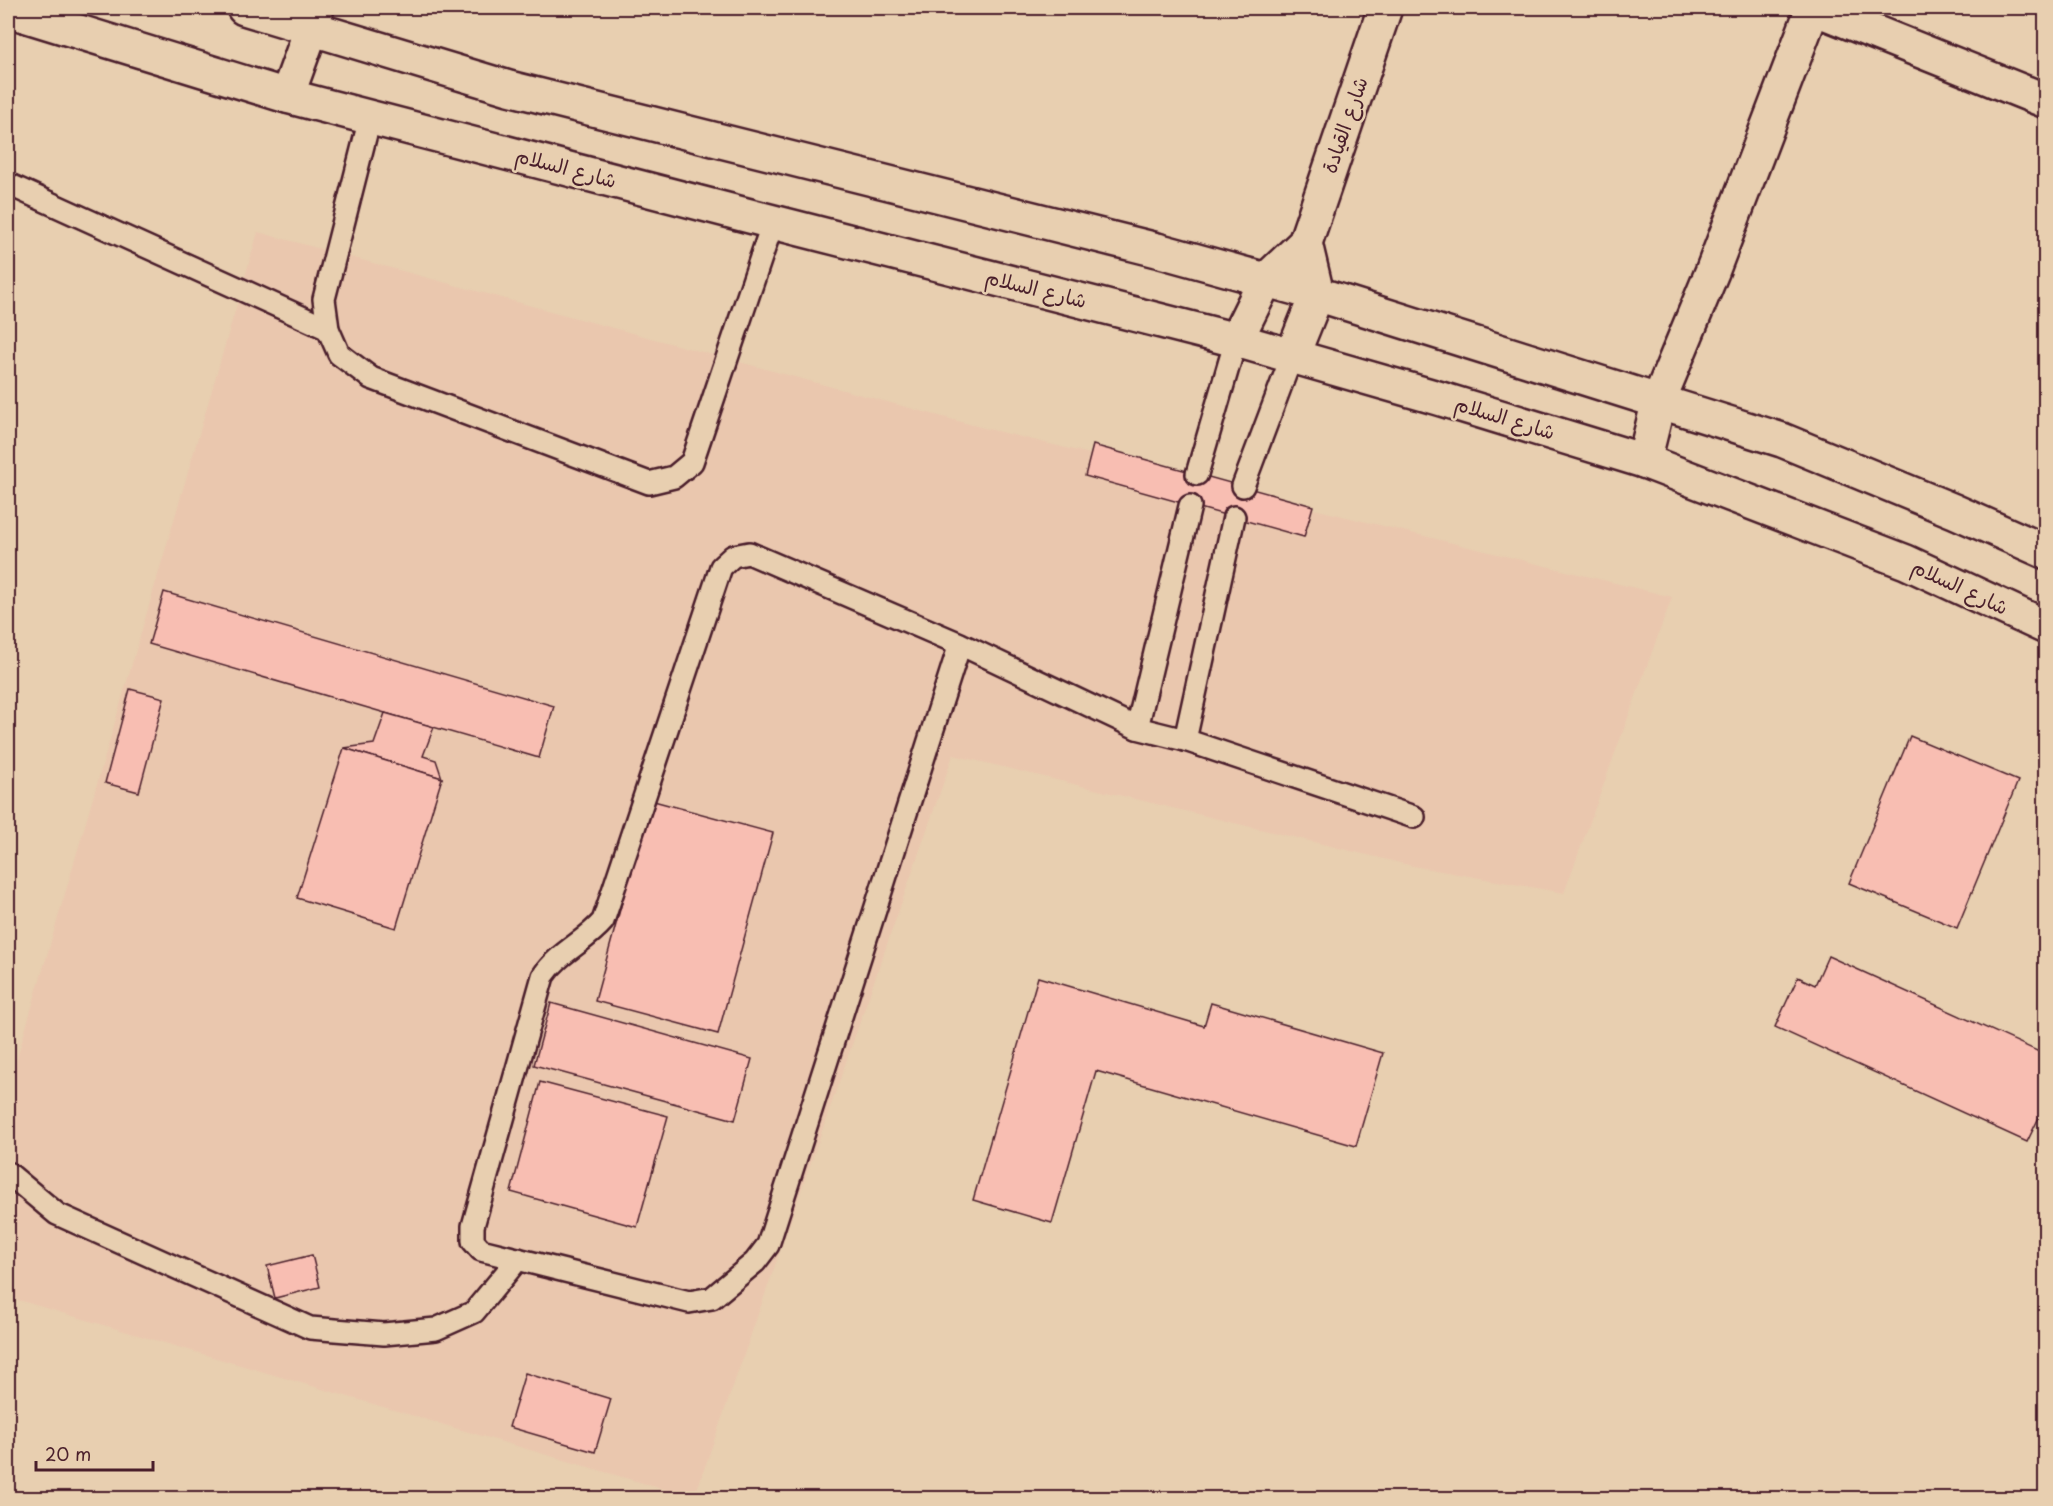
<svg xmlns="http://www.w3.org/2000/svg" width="2053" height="1506" font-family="'Playpen Sans','Playpen Sans Arabic',sans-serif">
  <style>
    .built { fill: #eac7ae }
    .building { fill: #f8beb2; stroke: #4a1f2b; stroke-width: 1.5 }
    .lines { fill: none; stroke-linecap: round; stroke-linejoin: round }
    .lane-casing { stroke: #4a1f2b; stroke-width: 26 }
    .street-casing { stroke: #4a1f2b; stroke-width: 38 }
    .secondary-casing { stroke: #4a1f2b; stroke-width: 38 }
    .lane { stroke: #e8cfb0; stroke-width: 21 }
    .street { stroke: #e8cfb0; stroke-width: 33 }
    .secondary { stroke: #e8cfb0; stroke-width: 33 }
    .labels { text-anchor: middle; stroke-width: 5; stroke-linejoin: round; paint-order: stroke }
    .street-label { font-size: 20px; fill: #4a1f2b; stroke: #e8cfb0 }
  </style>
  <rect width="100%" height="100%" fill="#e8cfb0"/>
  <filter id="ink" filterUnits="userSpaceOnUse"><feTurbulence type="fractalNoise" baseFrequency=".0167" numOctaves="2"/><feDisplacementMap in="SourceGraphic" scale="12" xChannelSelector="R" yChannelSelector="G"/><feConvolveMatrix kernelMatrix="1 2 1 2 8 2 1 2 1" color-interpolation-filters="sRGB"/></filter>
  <g filter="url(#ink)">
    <polygon class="built" points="258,232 980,427 1672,597 1564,893 1413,866 953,755 694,1498 8,1297 8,1089"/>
    <g class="building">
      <polygon points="1093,445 1313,506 1304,537 1085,476"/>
      <polygon points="164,592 554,706 539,758 149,644"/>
      <polygon points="130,689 164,698 139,792 105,783"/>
      <polygon points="385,713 434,727 423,756 436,760 442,778 344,748 374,744"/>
      <polygon points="1910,736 2018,781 1957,928 1849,883"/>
      <polygon points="344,748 442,778 396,928 297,898"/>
      <polygon points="650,800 773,833 718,1034 595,1001"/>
      <polygon points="1828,956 2046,1055 2046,1103 2027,1142 1775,1027 1798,977 1815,985"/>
      <polygon points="1038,977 1204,1026 1211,1003 1383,1053 1356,1146 1096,1071 1052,1223 973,1200"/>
      <polygon points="551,1003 752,1059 735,1120 534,1065"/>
      <polygon points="540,1082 668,1116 637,1227 511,1192"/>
      <polygon points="312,1255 320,1287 275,1298 267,1266"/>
      <polygon points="525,1373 611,1399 595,1452 509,1427"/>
    </g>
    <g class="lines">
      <defs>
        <g id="lane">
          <polyline points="370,118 324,299 328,329 339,354 371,378 649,483 674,477 692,462 773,222"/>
          <polyline points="8,184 328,329"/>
          <polyline points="1197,474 1236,340"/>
          <polyline points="1243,486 1292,356"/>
          <path d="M960 644 768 1245 755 1262 712 1298 689 1302 481 1250 473 1241V1226L543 976C558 953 585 942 603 921L721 567 733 556 749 553 960 644 1137 728 1185 740 1414 817"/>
          <polyline points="1137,728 1190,506"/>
          <polyline points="1185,740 1234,517"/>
          <polyline points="8,1173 57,1214 310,1328 384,1334 436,1329 474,1312 518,1259"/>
        </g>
        <g id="street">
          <polyline points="1814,8 2046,101"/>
          <polyline points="287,96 312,27 317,8"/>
          <polyline points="1236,340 1265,281 1305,243 1385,8"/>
          <polyline points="1292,356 1317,294 1305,243"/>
          <polyline points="1644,461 1659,400 1712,272 1813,8"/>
        </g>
        <g id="secondary">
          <polyline points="244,8 509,88 1157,250 1317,294 1782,440 1954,511 2046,552"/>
          <polyline points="8,10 287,96 773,222 1236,340 1438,398 1644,461 1906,562 2046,627"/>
        </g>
      </defs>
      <use href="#lane" class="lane-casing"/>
      <use href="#street" class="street-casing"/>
      <use href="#secondary" class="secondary-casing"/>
      <use href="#lane" class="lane"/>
      <use href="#street" class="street"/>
      <use href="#secondary" class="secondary"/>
    </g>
  </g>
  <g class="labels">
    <g class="street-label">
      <text transform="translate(1345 125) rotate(-71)" y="7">شارع القيادة</text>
      <text transform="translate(566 168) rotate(15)" y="7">شارع السلام</text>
      <text transform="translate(1036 289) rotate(14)" y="7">شارع السلام</text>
      <text transform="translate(1505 418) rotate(17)" y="7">شارع السلام</text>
      <text transform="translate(1960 587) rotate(25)" y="7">شارع السلام</text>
    </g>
  </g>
  <rect width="2053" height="1506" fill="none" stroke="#e8cfb0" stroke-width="30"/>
  <rect x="15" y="15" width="2023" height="1476" fill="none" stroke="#4a1f2b" stroke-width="2" filter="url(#ink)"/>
  <path d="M36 1461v9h117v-9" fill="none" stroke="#4a1f2b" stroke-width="3"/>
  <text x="45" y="1461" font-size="18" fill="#4a1f2b" stroke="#e8cfb0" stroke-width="4.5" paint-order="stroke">20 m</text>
</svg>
